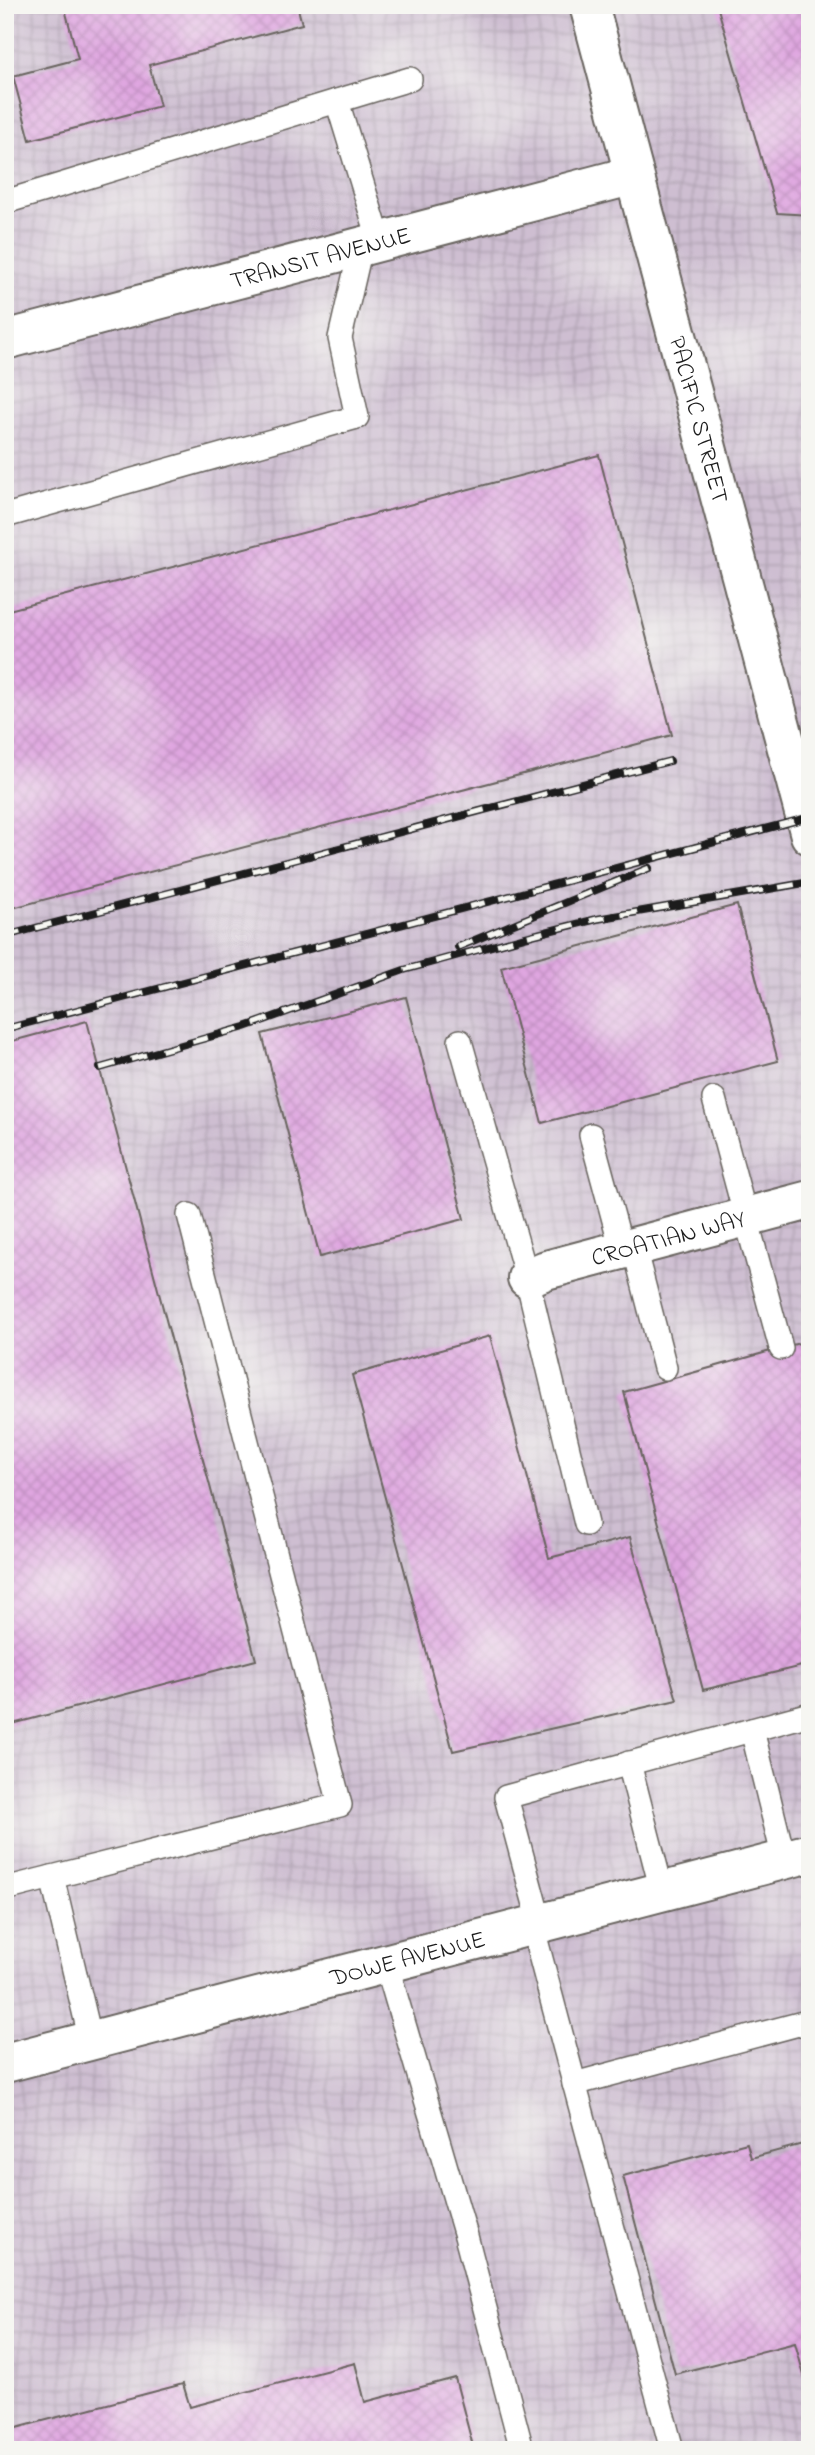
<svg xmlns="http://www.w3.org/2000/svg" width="815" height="2455" font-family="'Indie Flower',sans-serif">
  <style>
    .industrial { fill: url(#industrial-grid) }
    .building { fill: url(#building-cross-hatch) }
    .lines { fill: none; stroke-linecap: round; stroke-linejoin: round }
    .lane-casing { stroke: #68645e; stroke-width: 26 }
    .street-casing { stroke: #68645e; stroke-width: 42 }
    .lane { stroke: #fff; stroke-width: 23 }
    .street { stroke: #fff; stroke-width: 38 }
    .rail-casing { stroke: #1c1c1c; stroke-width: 8 }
    .rail { stroke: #f6f6f2; stroke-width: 5; stroke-dasharray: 16; stroke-linecap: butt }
    .labels { text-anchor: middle; stroke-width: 7; stroke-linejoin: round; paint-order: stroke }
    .street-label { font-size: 24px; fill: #1c1c1c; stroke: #f6f6f2 }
  </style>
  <defs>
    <pattern id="industrial-grid" width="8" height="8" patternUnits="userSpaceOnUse" patternTransform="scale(1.75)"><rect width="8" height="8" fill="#cebed1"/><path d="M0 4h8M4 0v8" fill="none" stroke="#b0a3b3"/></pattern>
    <pattern id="building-cross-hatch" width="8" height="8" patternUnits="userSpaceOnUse" patternTransform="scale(1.75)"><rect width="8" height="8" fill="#dfa6e0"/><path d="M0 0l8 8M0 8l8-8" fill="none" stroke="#bf8ec0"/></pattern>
  </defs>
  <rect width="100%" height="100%" fill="#f6f6f2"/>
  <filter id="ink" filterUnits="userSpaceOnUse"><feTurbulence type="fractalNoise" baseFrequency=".0143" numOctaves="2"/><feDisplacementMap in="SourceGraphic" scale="14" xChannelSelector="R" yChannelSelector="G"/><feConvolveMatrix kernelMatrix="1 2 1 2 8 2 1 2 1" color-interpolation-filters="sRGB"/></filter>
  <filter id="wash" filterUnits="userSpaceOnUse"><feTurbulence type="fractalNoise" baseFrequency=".00686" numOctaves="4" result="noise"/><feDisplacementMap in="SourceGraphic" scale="28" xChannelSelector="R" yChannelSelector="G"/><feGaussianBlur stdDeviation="1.57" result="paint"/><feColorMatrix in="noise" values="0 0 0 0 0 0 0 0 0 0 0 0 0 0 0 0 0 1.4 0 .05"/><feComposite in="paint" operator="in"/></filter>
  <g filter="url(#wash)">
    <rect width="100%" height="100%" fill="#f5e9da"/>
    <rect class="industrial" x="5" y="5" width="805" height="2445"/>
    <g id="blocks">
      <g class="building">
        <polygon points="64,5 297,5 302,24 149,65 160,106 30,140 13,76 78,59"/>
        <polygon points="717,5 810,5 810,215 777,213"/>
        <polygon points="599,455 672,735 5,910 5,611"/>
        <polygon points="737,905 778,1061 542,1123 501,967"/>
        <polygon points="406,997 464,1219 320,1257 262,1034"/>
        <polygon points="87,1021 256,1660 5,1726 5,1043"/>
        <polygon points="490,1336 549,1558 630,1537 677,1700 453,1751 352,1375"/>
        <polygon points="810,1340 810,1664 703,1690 624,1392"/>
        <polygon points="810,2142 810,2397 795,2343 675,2374 623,2176 747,2143 751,2158"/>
        <polygon points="355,2363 365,2402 455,2378 474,2450 5,2450 5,2431 183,2384 190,2407"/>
      </g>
    </g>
  </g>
  <g filter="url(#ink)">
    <use href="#blocks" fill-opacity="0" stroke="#68645e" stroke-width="2"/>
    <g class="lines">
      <defs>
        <g id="lane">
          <polyline points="5,202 337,101"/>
          <polyline points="380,242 337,101 410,79"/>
          <polyline points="5,516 357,417 340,338 361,247"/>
          <polyline points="460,1041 527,1278 586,1524"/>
          <polyline points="714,1099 781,1348"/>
          <polyline points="591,1135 622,1250"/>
          <polyline points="634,1247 665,1368"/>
          <polyline points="752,1730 784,1859"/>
          <polyline points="629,1763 662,1891"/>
          <polyline points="52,1877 340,1805 189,1215"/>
          <polyline points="5,1889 52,1877 91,2041"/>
          <polyline points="540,1923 506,1797 810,1714"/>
          <polyline points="532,1925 672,2450"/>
          <polyline points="386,1963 466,2236 522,2450"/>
          <polyline points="574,2084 810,2021"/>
        </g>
        <g id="street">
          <path id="s1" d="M589 5 810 835"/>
          <path id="s2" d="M5 340 634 175"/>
          <path id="s3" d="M527 1278 546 1270 810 1200"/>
          <path id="s4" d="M5 2063 810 1853"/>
        </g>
      </defs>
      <use href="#lane" class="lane-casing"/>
      <use href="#street" class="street-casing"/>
      <use href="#lane" class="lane"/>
      <use href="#street" class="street"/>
      <defs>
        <g id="rail">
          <polyline points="5,936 670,761"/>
          <polyline points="458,947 649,868"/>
          <polyline points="5,1029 810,817"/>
          <polyline points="100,1068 245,1027 404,970 525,937 597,919 810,882"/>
        </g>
      </defs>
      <use href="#rail" class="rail-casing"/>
      <use href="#rail" class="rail"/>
    </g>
  </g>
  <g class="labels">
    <g class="street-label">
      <text dy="8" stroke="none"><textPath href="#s2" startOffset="326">TRANSIT AVENUE</textPath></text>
      <text dy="8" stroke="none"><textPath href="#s1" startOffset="429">PACIFIC STREET</textPath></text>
      <text dy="8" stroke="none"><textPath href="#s3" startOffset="147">CROATIAN WAY</textPath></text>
      <text dy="8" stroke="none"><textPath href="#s4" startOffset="416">DOWE AVENUE</textPath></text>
    </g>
  </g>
  <rect width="815" height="2455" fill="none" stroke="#f6f6f2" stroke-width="28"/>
</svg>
